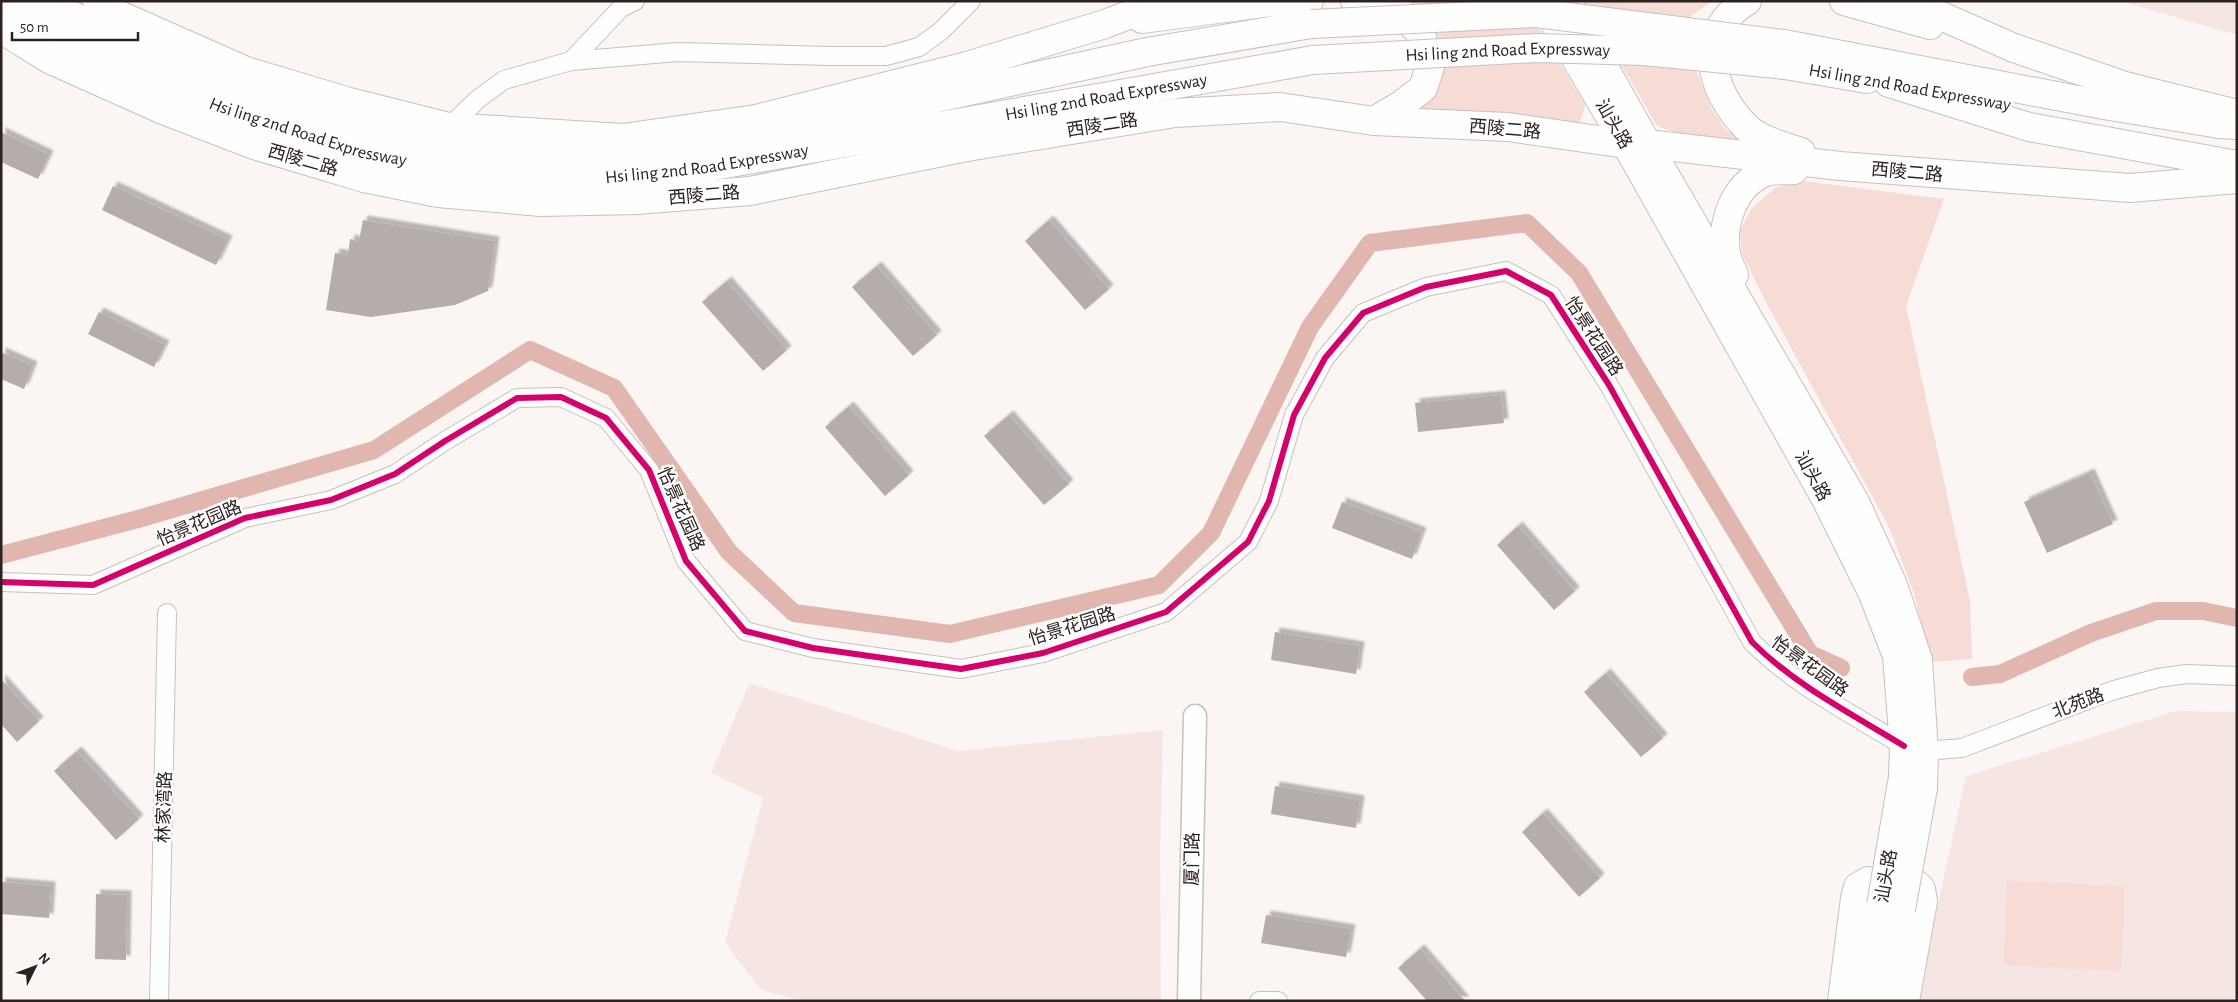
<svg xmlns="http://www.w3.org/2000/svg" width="2238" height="1002" font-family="'Alegreya Sans','Noto Sans SC',sans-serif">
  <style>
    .built { fill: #f5e6e3 }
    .green { fill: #f7dbd6 }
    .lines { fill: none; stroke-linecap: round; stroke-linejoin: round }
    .canal { stroke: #e1b6ae; stroke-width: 18 }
    .building { fill: #b4adab; filter: url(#shadow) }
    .minor-casing { stroke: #c7c0bf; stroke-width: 20 }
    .tertiary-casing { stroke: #c7c0bf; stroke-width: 25 }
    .primary-casing { stroke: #c7c0bf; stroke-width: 30 }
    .trunk-casing { stroke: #c7c0bf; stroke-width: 30 }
    .minor { stroke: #fefefd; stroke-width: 18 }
    .tertiary { stroke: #fefefd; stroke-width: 22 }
    .primary { stroke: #fefefd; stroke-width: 28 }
    .trunk { stroke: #fefefd; stroke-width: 28 }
    .primary-bridge-casing { stroke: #c7c0bf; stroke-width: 30; stroke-linecap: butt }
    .trunk-bridge-casing { stroke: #c7c0bf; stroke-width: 30; stroke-linecap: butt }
    .primary-bridge { stroke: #fefefd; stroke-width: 28 }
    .trunk-bridge { stroke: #fefefd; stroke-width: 28 }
    .cycleway-casing { stroke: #fff; stroke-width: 9 }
    .cycleway { stroke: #d6006c; stroke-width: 6 }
    .labels { text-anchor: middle; stroke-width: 5; stroke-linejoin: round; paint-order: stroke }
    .street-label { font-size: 18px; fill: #2c2220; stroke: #fff }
  </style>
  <defs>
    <filter id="shadow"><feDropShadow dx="4.5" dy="-4.5" stdDeviation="1" flood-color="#0004"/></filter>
  </defs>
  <rect width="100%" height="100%" fill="#fbf5f4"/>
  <g class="built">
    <polygon points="2120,1 2237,1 2237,35"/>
    <polygon points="750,683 958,751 1163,730 1160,856 1161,1001 803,1001 761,990 725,943 763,798 711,773"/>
    <polygon points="2176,711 2237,712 2237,1001 1917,1001 1966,776"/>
  </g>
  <g class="green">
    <path d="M1411 1H1523L1585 105 1579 125 1415 112C1423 102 1434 93 1440 82 1453 58 1427 22 1415 4Z"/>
    <polygon points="1584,1 1712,1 1691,16 1695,68 1711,108 1726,130 1744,140 1748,146 1670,131 1657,126"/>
    <polygon points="1803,181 1944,199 1906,306 1970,601 1972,659 1929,662 1915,596 1890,529 1767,304 1742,254 1740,231 1751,209 1775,188"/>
    <polygon points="2007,881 2125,886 2121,971 2004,965"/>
  </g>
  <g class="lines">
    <g class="canal">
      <polyline points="1,555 138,519 374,450 530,350 614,388 729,552 794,613 950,634 1159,585 1211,533 1310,327 1370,243 1527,223 1579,273 1810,654 1841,668"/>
      <polyline points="1972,677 2000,674 2091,633 2156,611 2203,611 2237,618"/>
    </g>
  </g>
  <g class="building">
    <polygon points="1,132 49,155 38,179 1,162"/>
    <polygon points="113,186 228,240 216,265 102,210"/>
    <polygon points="363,220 495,241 488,291 455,305 371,317 326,310 335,253 348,255 350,239 359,241"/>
    <polygon points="1049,220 1109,289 1085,310 1025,241"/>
    <polygon points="877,266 937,335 913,356 852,287"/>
    <polygon points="727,281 787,350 763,371 702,302"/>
    <polygon points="99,312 165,345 154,367 88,334"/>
    <polygon points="1,352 33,366 24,389 1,379"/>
    <polygon points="1501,395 1504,423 1418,432 1415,403"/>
    <polygon points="849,406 909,475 885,496 825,427"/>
    <polygon points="1009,415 1069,484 1044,505 984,436"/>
    <polygon points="2090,473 2113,524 2047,553 2024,502"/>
    <polygon points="1342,502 1422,532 1412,559 1332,528"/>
    <polygon points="1518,526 1575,591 1554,610 1497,545"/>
    <polygon points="1275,632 1360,646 1356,674 1271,660"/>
    <polygon points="1606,673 1663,738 1641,757 1584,692"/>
    <polygon points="1,679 39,721 17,742 1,724"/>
    <polygon points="77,751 139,819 116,840 54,771"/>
    <polygon points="1275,786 1360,800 1356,828 1271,814"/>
    <polygon points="1543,813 1600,878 1579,897 1522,832"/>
    <polygon points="1,882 51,886 49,918 1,914"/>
    <polygon points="96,894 127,895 126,960 95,959"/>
    <polygon points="1266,915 1351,929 1346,957 1261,943"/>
    <polygon points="1420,949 1465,1001 1427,1001 1398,968"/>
  </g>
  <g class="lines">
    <defs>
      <g id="minor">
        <polyline points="571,61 621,8 635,1"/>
        <polyline points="449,127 478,99 504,80 571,61 678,52 830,56 886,56 919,47 941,31 971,1"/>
        <path d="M1 582 93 585 245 518 331 500 395 474 445 441 517 398 561 397 606 418 649 470 686 561 745 631 813 648 961 669 1043 653 1166 612 1248 542 1269 501 1294 415 1325 358 1363 313 1426 287 1506 271 1551 295 1609 385 1752 642C1796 686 1852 714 1904 746"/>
        <polyline points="1924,751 1962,748 2111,691 2158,678 2187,674 2237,676"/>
        <polyline points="159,1001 167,613"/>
        <polyline points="1259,1001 1278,1001"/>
      </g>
      <polyline id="tertiary" points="1189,1001 1195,716"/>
      <g id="primary">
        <polyline points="97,1 115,13 246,71 346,101 449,127 623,138 756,119 967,66 1105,24 1165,1"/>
        <polyline points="1355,1 1397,8 1421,34 1430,67 1423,88 1401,105 1374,121"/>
        <polyline points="1542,1 1626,144 1827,501 1873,594 1897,656 1904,746 1903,777"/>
        <polyline points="1567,1 1647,144 1855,502 1893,585 1918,660 1924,751 1923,788"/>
        <path d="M1747 1C1695 32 1709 89 1745 126 1759 140 1783 146 1801 152"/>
        <polyline points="1844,1 1930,25"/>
        <polyline points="1907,1 2014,48 2125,86 2237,114"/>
        <polyline points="1142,19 1263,3 1309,1"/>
        <polyline points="1,29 49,59 163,110 254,145 364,178 438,193 541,202 637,200 750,191 967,147 1175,113 1280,107 1374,121 1508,127 1626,144 1647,144 1840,166 2130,188 2237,179"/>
        <path d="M1734 275C1731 268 1727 260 1726 253 1721 223 1734 186 1763 173 1771 169 1785 171 1794 170"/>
        <polyline points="1842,1001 1855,898 1858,887 1868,881"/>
        <polyline points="1864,1001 1881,905"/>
        <polyline points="1885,1001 1901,909"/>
        <polyline points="1905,1001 1923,901 1921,889 1917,885"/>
      </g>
      <g id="trunk">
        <path id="s1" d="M6 1 97 55 217 105 363 152 456 169 589 179 708 167 1313 60"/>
        <polyline points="48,1 106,35 213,82 334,122 412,140 539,157 628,155 809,126 1147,52 1311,24"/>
        <polyline points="1784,44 2104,105 2219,124 2237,125"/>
        <polyline points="1785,65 1867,79"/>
        <polyline points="1889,83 2029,127 2237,165"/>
        <polyline points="901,92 967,66"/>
        <polyline points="892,147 967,147"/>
      </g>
    </defs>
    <use href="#minor" class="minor-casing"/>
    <use href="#tertiary" class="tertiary-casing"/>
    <use href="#primary" class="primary-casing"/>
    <use href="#trunk" class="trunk-casing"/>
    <use href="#minor" class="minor"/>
    <use href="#tertiary" class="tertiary"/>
    <use href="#primary" class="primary"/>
    <use href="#trunk" class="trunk"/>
    <defs>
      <g id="primary-bridge">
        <polyline points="1881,905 1903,777"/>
        <polyline points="1901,909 1923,788"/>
      </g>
      <g id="trunk-bridge">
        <polyline points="1311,24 1536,13 1784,44"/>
        <path id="s2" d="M1313 60 1537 48 1644 51 1785 65"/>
      </g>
    </defs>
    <use href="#primary-bridge" class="primary-bridge-casing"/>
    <use href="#trunk-bridge" class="trunk-bridge-casing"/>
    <use href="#primary-bridge" class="primary-bridge"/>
    <use href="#trunk-bridge" class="trunk-bridge"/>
    <defs>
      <path id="cycleway" d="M1 582 93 585 245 518 331 500 395 474 445 441 517 398 561 397 606 418 649 470 686 561 745 631 813 648 961 669 1043 653 1166 612 1248 542 1269 501 1294 415 1325 358 1363 313 1426 287 1506 271 1551 295 1609 385 1752 642C1796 686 1852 714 1904 746"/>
    </defs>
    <use href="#cycleway" class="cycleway-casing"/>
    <use href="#cycleway" class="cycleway"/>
  </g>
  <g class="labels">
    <g class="street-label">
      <text dy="6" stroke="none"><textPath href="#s2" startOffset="195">Hsi ling 2nd Road Expressway</textPath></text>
      <text transform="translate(1910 87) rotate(10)" y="6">Hsi ling 2nd Road Expressway</text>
      <text dy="6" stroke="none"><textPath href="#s1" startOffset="1141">Hsi ling 2nd Road Expressway</textPath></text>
      <text transform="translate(1614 124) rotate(60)" y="6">汕头路</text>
      <text transform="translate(1102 125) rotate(-9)" y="6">西陵二路</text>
      <text transform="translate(1505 129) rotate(5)" y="6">西陵二路</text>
      <text dy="6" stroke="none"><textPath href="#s1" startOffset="331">Hsi ling 2nd Road Expressway</textPath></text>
      <text transform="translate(303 160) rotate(16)" y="6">西陵二路</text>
      <text dy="6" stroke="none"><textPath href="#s1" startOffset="736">Hsi ling 2nd Road Expressway</textPath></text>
      <text transform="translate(1907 172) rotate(5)" y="6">西陵二路</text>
      <text transform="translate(704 195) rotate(-5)" y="6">西陵二路</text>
      <text transform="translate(1594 336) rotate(57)" y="6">怡景花园路</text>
      <text transform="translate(1813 476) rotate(61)" y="6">汕头路</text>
      <text transform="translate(681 509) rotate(66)" y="6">怡景花园路</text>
      <text transform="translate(199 523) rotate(-23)" y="6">怡景花园路</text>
      <text transform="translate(1072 626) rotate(-17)" y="6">怡景花园路</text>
      <text transform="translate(1810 666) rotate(36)" y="6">怡景花园路</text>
      <text transform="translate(2078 703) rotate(-21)" y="6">北苑路</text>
      <text transform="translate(164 807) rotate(-88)" y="6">林家湾路</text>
      <text transform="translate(1192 859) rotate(-89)" y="6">厦门路</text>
      <text transform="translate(1886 876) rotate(-80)" y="6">汕头路</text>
    </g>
  </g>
  <rect width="2238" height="1002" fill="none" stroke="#2c2220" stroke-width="5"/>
  <g transform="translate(35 967) rotate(48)" stroke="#ffffff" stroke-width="4" paint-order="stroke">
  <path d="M0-4L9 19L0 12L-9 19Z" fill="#2c2220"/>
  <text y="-8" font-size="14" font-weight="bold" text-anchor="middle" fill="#2c2220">N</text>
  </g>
  <path d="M12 32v8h126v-8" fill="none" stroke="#2c2220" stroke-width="2.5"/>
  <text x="20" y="32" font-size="15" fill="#2c2220" stroke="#ffffff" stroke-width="4" paint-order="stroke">50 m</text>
</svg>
